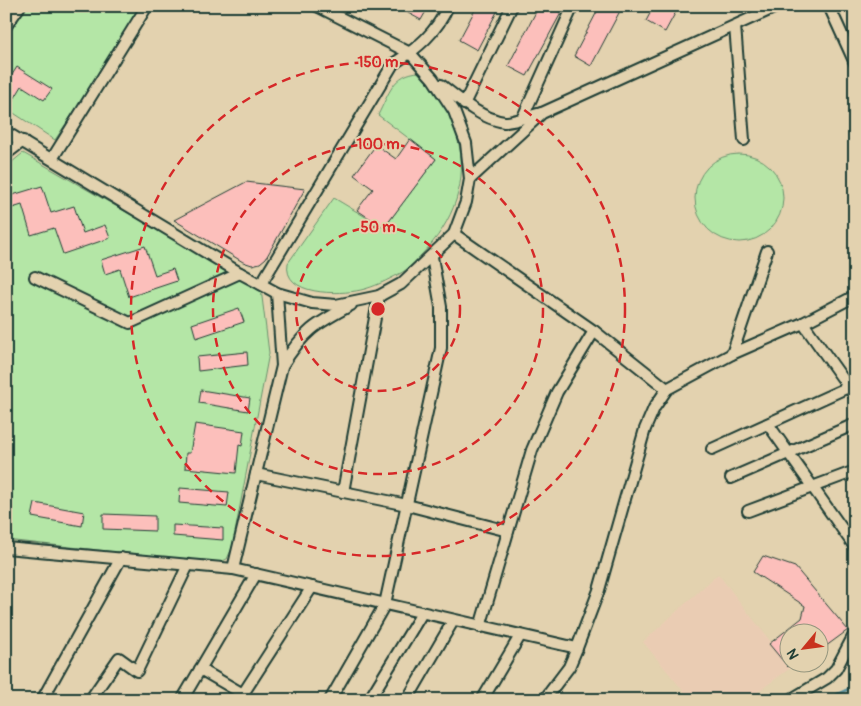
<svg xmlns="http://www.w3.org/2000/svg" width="861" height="706" font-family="Pangolin,sans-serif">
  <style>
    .built { fill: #eaccb3 }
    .green { fill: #b4e6a6; stroke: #6a926d }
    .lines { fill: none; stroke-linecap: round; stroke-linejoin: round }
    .stream { stroke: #5d929f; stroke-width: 3 }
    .building { fill: #fcbfbb; stroke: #1f3d34 }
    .minor-casing { stroke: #1f3d34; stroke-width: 14 }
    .minor { stroke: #e3d2af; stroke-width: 10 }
    .ring { fill: none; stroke: #d62828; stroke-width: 2.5; stroke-dasharray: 9 6 }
    .centre { fill: #d62828; stroke: #e3d2af; stroke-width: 2.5 }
    .ring-label { font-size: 15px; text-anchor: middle; font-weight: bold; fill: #d62828; stroke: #e3d2af; stroke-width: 4; stroke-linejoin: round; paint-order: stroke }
  </style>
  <rect width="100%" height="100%" fill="#e3d2af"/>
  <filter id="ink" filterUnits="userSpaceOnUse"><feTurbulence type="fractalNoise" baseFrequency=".02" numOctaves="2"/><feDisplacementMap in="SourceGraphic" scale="10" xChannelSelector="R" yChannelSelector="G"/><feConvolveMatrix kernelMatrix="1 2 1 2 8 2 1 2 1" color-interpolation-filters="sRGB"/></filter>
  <g filter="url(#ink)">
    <polygon class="built" points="718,574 788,664 793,666 747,700 691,700 643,642"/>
    <g class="green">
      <polygon points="6,6 145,6 55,140 6,108"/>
      <path d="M420 72C441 88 450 112 457 137 470 180 453 223 422 254 415 261 408 270 399 274 388 280 374 287 361 290 339 295 282 296 288 263L334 198 384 228 436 159 378 115C389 94 393 73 420 72Z"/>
      <polygon points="23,153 261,289 269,353 232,548 227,559 218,563 6,540 6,167"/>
      <circle cx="739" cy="198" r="44"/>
    </g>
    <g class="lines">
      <polyline class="stream" points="825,700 855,686"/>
    </g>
    <g class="building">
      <polygon points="395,6 429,6 421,20"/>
      <polygon points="477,6 500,6 477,50 459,40"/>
      <polygon points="539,6 549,6 561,13 527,76 508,66"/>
      <polygon points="600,6 616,6 621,9 591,66 574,56"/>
      <polygon points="654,6 679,6 665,32 646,21"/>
      <polygon points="17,67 52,89 44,100 22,86 13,101 6,97 6,84"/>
      <polygon points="410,139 436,159 384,228 357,210 373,189 354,175 376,145 396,159"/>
      <polygon points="246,182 305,189 266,258 260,263 252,265 243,262 174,220"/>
      <polygon points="42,186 51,213 74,206 83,233 105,225 110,238 63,254 54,228 31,235 22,205 6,210 6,197"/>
      <polygon points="145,246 155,275 173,269 177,281 129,297 120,269 105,274 101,260"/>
      <polygon points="239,308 244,322 196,338 192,324"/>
      <polygon points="247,352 248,365 198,371 197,357"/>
      <polygon points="201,390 250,398 248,411 199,403"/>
      <polygon points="195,424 244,431 242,446 239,445 236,473 185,468 186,453 190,453"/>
      <polygon points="180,488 229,492 227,507 179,503"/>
      <polygon points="35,503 84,512 82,526 32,517"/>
      <polygon points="103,514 155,516 155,531 103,529"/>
      <polygon points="173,525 223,528 223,540 173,536"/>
      <polygon points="763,556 795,567 848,630 818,652 818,634 788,634 788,667 769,644 802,618 805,606 753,572"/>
    </g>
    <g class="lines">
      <defs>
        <g id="minor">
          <polyline points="829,6 855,63"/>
          <polyline points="6,26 20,6"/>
          <polyline points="735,26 744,140"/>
          <path d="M441 85C459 99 480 118 504 122 511 123 533 115 541 113"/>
          <polyline points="464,104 512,6"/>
          <polyline points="523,117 573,6"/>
          <polyline points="6,132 240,273 277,293 312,303 336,305 379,296 401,284 454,234 466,202 470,179 466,143 454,111 433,79 410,53 317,6"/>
          <polyline points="6,154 23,141"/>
          <polyline points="52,159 147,6"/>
          <polyline points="470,179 542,113 778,6"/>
          <polyline points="454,234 594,331 667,389"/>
          <polyline points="35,277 130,323 240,273"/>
          <path d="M261 284 393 64C417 49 437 32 448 6"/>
          <polyline points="803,323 855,396"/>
          <polyline points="732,354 767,251"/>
          <path d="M282 366C303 331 316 324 351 305"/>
          <polyline points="768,424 855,547"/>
          <polyline points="712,449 855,384"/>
          <polyline points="256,474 407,505 508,531"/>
          <polyline points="731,478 855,424"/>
          <polyline points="343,492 379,296"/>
          <polyline points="748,511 855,471"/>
          <polyline points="6,548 233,569 577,648"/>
          <polyline points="233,569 282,366 277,293"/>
          <polyline points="480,627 532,450 557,392 594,331"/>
          <polyline points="200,669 243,694"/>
          <polyline points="42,700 121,558"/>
          <polyline points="90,700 119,658 137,671 188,565"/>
          <polyline points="182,700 256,574"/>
          <polyline points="239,700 312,587"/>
          <polyline points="330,700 385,604 441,348 441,307 432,257"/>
          <polyline points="369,700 422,613"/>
          <polyline points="407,700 453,621"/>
          <polyline points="482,700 520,636"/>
          <polyline points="544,700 569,667 577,648 599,590 645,429 654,408 667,389 732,354 803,323 855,296"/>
          <polyline points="790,700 827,678 836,669 855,633"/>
        </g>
      </defs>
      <use href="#minor" class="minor-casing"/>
      <use href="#minor" class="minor"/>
    </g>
  </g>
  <g class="ring">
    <circle cx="378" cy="309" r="82"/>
    <circle cx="378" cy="309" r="165"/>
    <circle cx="378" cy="309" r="247"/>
  </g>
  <circle cx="378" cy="309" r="8" class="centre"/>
  <g class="ring-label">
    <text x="378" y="67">150 m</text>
    <text x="378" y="149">100 m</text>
    <text x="378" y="232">50 m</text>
  </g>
  <rect width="861" height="706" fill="none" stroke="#e3d2af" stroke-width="25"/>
  <rect x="12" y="12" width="836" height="681" fill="none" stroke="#1f3d34" stroke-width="2" filter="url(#ink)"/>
  <g transform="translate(804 648) rotate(241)"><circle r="24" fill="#e3d2af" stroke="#95967e"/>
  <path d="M0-4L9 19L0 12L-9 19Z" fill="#c8321e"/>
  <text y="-8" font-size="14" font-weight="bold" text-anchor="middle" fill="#1f3d34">N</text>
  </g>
</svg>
